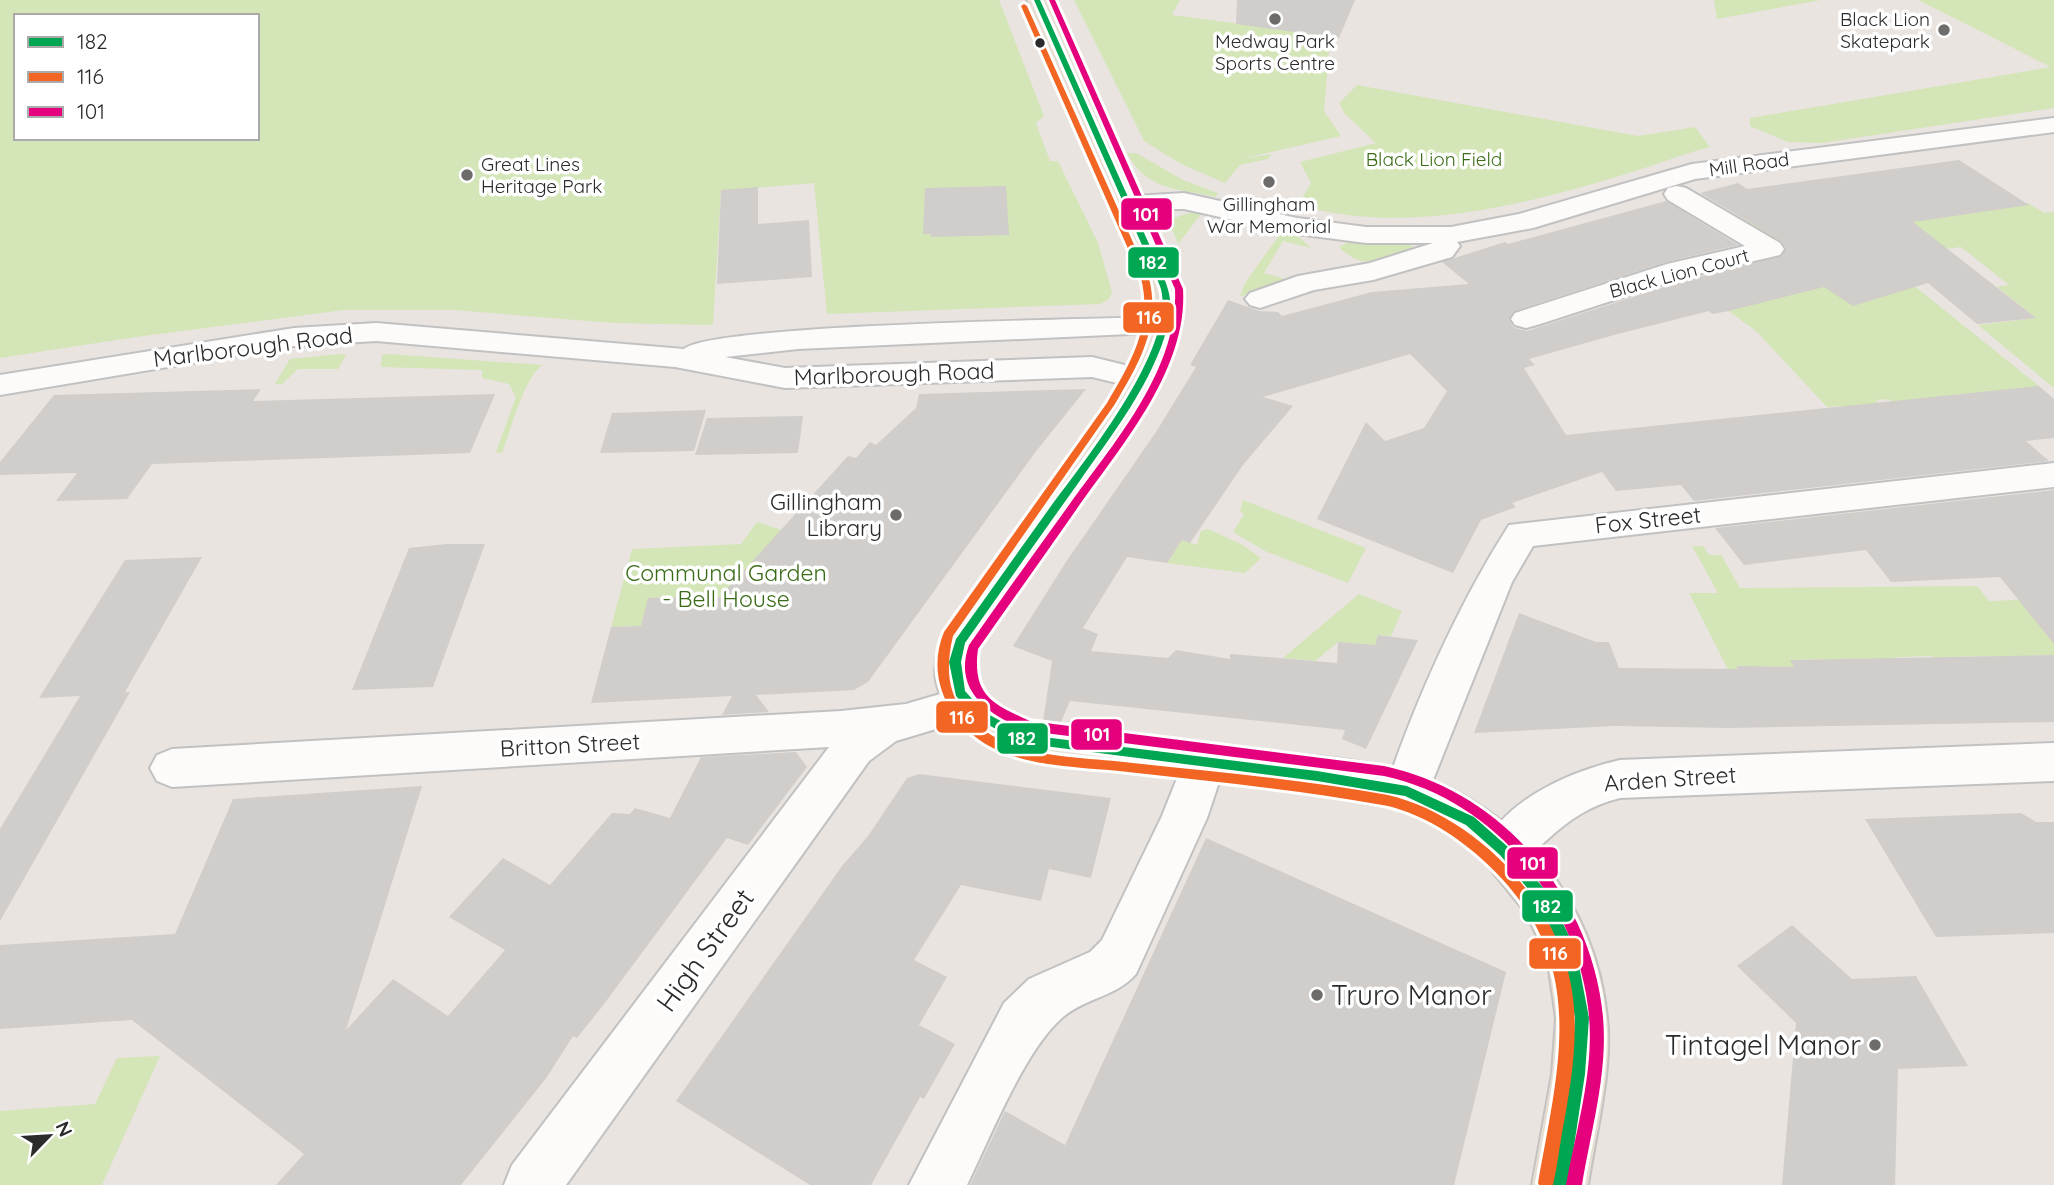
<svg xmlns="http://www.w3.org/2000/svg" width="2054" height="1185" font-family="Quicksand,sans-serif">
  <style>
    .green { fill: #d4e5b7; fill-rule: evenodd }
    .building { fill: #d0cdca }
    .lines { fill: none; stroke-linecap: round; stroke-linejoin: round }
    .minor-casing { stroke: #c2c1c2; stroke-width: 4 }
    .major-casing { stroke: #c5c3c1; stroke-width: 4 }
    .minor { fill: #fcfbfa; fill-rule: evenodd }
    .major { fill: #e7ded3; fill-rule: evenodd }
    .bus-1-casing { stroke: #fff; stroke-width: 6 }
    .bus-2-casing { stroke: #fff; stroke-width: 6 }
    .bus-3-casing { stroke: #fff; stroke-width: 6 }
    .bus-1 { fill: #00a651; fill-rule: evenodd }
    .bus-2 { fill: #f26522; fill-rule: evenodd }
    .bus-3 { fill: #e5007d; fill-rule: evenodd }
    .poi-dot { fill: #6e6c6a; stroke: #fff; stroke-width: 2.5 }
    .bus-dot { fill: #2b2b2b; stroke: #fff; stroke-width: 2.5 }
    .labels { text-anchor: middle; stroke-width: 7; stroke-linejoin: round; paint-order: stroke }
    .far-poi-label { font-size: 19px; fill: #2b2b2b; stroke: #fff }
    .far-park-label { font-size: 19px; fill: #3a6c17; stroke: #fff }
    .far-street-label { font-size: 19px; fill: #2b2b2b; stroke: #fff }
    .street-label { font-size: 23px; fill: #2b2b2b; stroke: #fff }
    .poi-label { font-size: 23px; fill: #2b2b2b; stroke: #fff; text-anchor: end }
    .park-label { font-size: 23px; fill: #3a6c17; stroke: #fff }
    .near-street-label { font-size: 28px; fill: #2b2b2b; stroke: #fff }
    .near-poi-label { font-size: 28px; fill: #2b2b2b; stroke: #fff; text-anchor: start }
    .line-badge { stroke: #fff; stroke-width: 2.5 }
    .badge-label { font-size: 19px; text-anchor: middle; font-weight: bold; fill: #fff }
  </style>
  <rect width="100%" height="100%" fill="#e9e4e0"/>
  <g class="green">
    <path d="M0 0H999L1044 116 1036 123 1050 161H1058L1098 243 1112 292 1109 299 1100 304 827 314 814 183 721 191 713 325 613 323 454 310H344L136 337 0 358ZM16 16H257V138H16Z"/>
    <polygon points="1074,0 1180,0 1172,15 1339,37 1329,51 1324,111 1341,136 1241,159 1272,154 1268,159 1240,165 1225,183 1181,164 1144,141"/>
    <polygon points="1714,0 1821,0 1717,19"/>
    <polygon points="1918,0 2054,0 2054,108 1822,143 1788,142 1750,126 1750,118 2051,67"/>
    <path d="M1357 85 1638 136 1695 127 1710 147C1682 154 1656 165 1629 173 1526 205 1404 236 1298 205L1311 183 1300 162 1376 143 1345 114 1339 103Z"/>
    <path d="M1127 153H1136L1183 180 1218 193 1215 197C1177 188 1147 191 1127 153Z"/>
    <polygon points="1818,202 2028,203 2044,213 2054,212 2054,388 1978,325 2036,318 1997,287 2009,285 1961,247 1906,254"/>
    <polygon points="1192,212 1202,213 1178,244 1170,224 1174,218"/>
    <polygon points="1763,220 1887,264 2039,386 1914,424 1889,399 1876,400 1881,406 1863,430 1840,406 1827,407 1757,332 1729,311 1796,249 1736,223"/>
    <polygon points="1283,230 1296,234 1311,248 1283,241 1264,273 1282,278 1287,284 1240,296 1245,283"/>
    <path d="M1349 242 1411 245 1417 251C1385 259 1365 273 1339 247Z"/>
    <polygon points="340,354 346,355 338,369 298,369 282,384 275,384 290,359"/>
    <path d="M388 354 543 365C525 375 510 432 502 453L496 452 516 397 509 384 482 378V370L381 367 382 355Z"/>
    <polygon points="1243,500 1366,548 1348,583 1265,551 1233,532 1244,514 1240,511"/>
    <polygon points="757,522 782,530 784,575 688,625 692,597 649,598 641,626 611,627 632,549 741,544"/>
    <polygon points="1208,529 1241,544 1261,558 1245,573 1167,563 1182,540 1197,545 1201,531"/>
    <polygon points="1692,546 1703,546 1709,555 1721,555 1740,588 1977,586 1989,601 2045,599 2054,552 2054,655 2038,655 2007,674 1993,656 1954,657 1966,675 1946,675 1932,656 1897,657 1909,676 1836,677 1824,659 1791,660 1801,677 1737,667 1745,682 1735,683 1689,593 1718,593"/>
    <polygon points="1359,594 1402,611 1391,636 1378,635 1375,645 1338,642 1315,661 1283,658"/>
    <polygon points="160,1056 102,1185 0,1185 0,1111 95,1104 117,1058"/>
  </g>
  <g class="building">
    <polygon points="1237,0 1355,0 1339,38 1236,24"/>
    <polygon points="1959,160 2029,205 1913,222 2036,318 1977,324 1928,283 1853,306 1824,287 1729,311 1712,314 1709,311 1614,335 1529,359 1535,365 1524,368 1566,435 2039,386 2054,399 2054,438 2026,441 2049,461 1694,501 1681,485 1616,491 1602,472 1512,503 1516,507 1481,520 1453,573 1317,519 1366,422 1385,441 1424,428 1447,391 1410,354 1263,397 1293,406 1243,465 1190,543 1182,540 1167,563 1127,557 1083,628 1098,634 1091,651 1168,658 1176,650 1230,659 1230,654 1337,663 1338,642 1375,645 1378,635 1418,640 1366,749 1342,739 1345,730 1070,701 1060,724 1043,722 1052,661 1013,646 1066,562 1156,432 1196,367 1190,365 1228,300 1259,311 1278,312 1282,316 1372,292 1469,284 1442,262 1505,242 1508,244 1666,201 1738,245 1666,262 1514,311 1509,320 1514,328 1527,331 1686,280 1782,256 1786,248 1781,241 1700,193 1738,183 1747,189"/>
    <polygon points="1006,186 1009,235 930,237 931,234 923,234 925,188"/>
    <polygon points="758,187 758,224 809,220 812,277 717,284 721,190"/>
    <polygon points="261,389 253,401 495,394 470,453 152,464 127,499 56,501 77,473 0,475 0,462 54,395"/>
    <polygon points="1086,389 1037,450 868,682 854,690 756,695 769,712 722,715 732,696 591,703 611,627 641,626 648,598 720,597 848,456 856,458 870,442 876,445 916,408 919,394"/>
    <polygon points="706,410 694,451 600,453 612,413"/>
    <polygon points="803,416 798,453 695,455 707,418"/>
    <polygon points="2054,490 2054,644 2000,577 1891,582 1866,550 1744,565 1715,528"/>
    <polygon points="447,544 485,544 433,687 352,690 409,548"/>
    <polygon points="202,557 125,692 130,692 0,921 0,829 80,696 39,698 125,560"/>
    <polygon points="1519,613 1596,642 1609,642 1619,668 1738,669 1736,666 1794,667 1790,660 2054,655 2054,722 1730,728 1615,726 1474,733"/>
    <polygon points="796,752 807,767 748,845 727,838 601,1008 577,1038 573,1036 547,1077 461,1185 276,1185 304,1154 132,1020 0,1029 0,945 175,934 233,799 422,786 346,1030 393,979 448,1016 505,950 449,917 503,858 550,885 612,813 630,814 635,808 670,818 701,757"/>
    <polygon points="919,774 1111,798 1091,878 1049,869 1041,901 961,885 914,960 947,977 919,1025 955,1044 924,1099 920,1097 871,1185 810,1185 676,1101 842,866 868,836 907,778"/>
    <polygon points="2021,813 2036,822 2054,822 2054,933 1936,937 1865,819"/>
    <polygon points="1206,838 1506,972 1454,1185 970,1185 1005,1111 1065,1145"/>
    <polygon points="1792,925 1852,979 1916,976 1968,1066 1898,1069 1895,1185 1782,1185 1796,1023 1737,966"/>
  </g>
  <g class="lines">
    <defs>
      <g id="minor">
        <polygon points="2054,118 2054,132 1695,179 1533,228 1457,242 1460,246 1452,257 1373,280 1314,290 1260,308 1250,305 1245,299 1250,293 1298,276 1370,263 1433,243 1366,243 1297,234 1184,209 1118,209 1114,203 1118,197 1184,193 1297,218 1366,227 1451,227 1519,214 1692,164"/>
        <polygon points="1677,186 1686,188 1780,243 1784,249 1780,255 1685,277 1537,325 1526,328 1515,325 1511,319 1515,313 1667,264 1745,246 1668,200 1664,194 1668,188"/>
        <path d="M1163 317 1174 320 1178 326 1174 332 798 349 725 357 785 368 1092 357 1153 372 1158 379 1153 386 1142 389 1092 377 785 388 675 367 376 341 294 346 0 395V375L294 328 376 323 684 349C713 324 1098 319 1163 317Z"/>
        <path d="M2054 463V487L1533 546 1512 582 1423 805 1407 810 1391 805 1385 791C1415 701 1458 605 1509 525Z"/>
        <polygon points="964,687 979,692 985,704 979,716 896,741 869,761 566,1185 504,1185 512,1165 829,747 172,787 157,781 150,768 157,755 172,749 841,711 906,704"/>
        <path d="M2054 743V781L1620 798C1591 805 1570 819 1548 839 1533 852 1523 865 1504 872L1488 866 1481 851C1504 800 1568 772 1620 760Z"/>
        <path d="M1203 745 1218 751 1225 764 1207 818 1136 974C1116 997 1085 998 1063 1017 1025 1049 990 1138 967 1185H909L1004 1003 1029 979 1090 952 1102 940 1162 816 1188 751Z"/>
      </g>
      <path id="major" d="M1027 0H1047L1181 294C1174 375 1123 436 1079 501 1046 549 1012 597 979 646 969 692 991 704 1030 723 1102 731 1174 740 1246 749 1298 755 1359 758 1409 772 1518 805 1596 904 1607 1017 1613 1068 1596 1133 1588 1185H1532L1552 1074 1556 1018 1547 957 1526 913 1488 866 1454 835 1401 809 1317 795 1025 758C968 738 911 697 946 631L1109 407C1128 376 1156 331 1151 294 1150 287 1146 279 1144 273Z"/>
    </defs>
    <use href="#minor" class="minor-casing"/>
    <use href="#major" class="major-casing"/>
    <use href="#minor" class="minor"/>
    <use href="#major" class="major"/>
    <defs>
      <path id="bus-1" d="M1034 0H1040L1162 273C1170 292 1173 304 1168 325 1153 383 1113 433 1079 482 1041 535 1003 589 965 643L961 662 965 691 984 712 1027 735 1317 771 1407 786 1474 817 1508 847 1548 893 1576 950 1589 1018 1585 1074 1568 1185H1552L1571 1074 1575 1018 1564 956 1538 901 1500 855 1466 825 1405 796 1317 781 1021 743 976 718 956 696 949 662 956 639C986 597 1016 555 1046 513 1080 466 1180 345 1160 286Z"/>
      <path id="bus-2" d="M1024 4 1027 6 1149 278C1161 327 1139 363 1115 404L953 636C943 678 950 709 988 733 1028 759 1087 757 1133 763 1218 772 1304 780 1388 795 1473 815 1555 898 1571 985 1580 1033 1571 1085 1562 1133 1559 1150 1557 1168 1553 1185H1539L1538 1183C1560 1059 1590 958 1484 861 1457 836 1424 815 1388 806 1302 790 1215 782 1128 772 1085 767 1038 768 997 750 952 729 924 680 944 632L1107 403C1131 362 1153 326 1141 278L1021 6Z"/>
      <path id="bus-3" d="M1049 0H1055L1183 289C1188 370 1120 447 1076 510 1044 556 1011 602 978 649 972 695 992 704 1030 721L1384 766C1502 791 1592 897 1603 1017 1608 1073 1591 1130 1582 1185H1566C1576 1130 1594 1072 1589 1016 1579 904 1496 800 1384 776L1029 731C991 717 952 692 969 645 1002 598 1035 552 1069 505 1113 444 1179 369 1175 289Z"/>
    </defs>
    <use href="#bus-1" class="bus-1-casing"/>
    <use href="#bus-2" class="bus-2-casing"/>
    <use href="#bus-3" class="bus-3-casing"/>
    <use href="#bus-1" class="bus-1"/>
    <use href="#bus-2" class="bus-2"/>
    <use href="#bus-3" class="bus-3"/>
  </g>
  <g class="poi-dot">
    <circle cx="1275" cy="19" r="7"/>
    <circle cx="1944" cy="30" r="7"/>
    <circle cx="467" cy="175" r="7"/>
    <circle cx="1269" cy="182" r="7"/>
    <circle cx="896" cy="515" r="7"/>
    <circle cx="1317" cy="995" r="7"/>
    <circle cx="1875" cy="1045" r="7"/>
  </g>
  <circle class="bus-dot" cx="1040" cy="43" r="6"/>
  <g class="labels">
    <g class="far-poi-label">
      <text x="1930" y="26" text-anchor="end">Black Lion<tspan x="1930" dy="22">Skatepark</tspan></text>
      <text x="1275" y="48">Medway Park<tspan x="1275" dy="22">Sports Centre</tspan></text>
      <text x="481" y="171" text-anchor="start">Great Lines<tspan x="481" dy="22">Heritage Park</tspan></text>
      <text x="1269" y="211">Gillingham<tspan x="1269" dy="22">War Memorial</tspan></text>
    </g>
    <g class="far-park-label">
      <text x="1434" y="166">Black Lion Field</text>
    </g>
    <g class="far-street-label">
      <text transform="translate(1749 164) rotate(-8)" y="7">Mill Road</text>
      <text transform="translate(1679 273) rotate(-15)" y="7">Black Lion Court</text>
    </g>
    <g class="street-label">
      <text transform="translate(253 347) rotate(-7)" y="8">Marlborough Road</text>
      <text transform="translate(894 374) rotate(-2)" y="8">Marlborough Road</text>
      <text transform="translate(1648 520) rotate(-6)" y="8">Fox Street</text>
      <text transform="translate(570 745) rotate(-3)" y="8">Britton Street</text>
      <text transform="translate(1670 779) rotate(-4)" y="8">Arden Street</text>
    </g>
    <g class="poi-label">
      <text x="882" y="510">Gillingham<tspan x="882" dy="26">Library</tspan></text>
    </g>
    <g class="park-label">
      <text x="726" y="581">Communal Garden<tspan x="726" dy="26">- Bell House</tspan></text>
    </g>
    <g class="near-street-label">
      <text transform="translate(705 950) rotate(-54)" y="10">High Street</text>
    </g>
    <g class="near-poi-label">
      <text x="1331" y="1005">Truro Manor</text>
      <text x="1861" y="1055" text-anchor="end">Tintagel Manor</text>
    </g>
  </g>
  <g class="line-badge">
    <rect x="1120" y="197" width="53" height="34" rx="7" fill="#e5007d"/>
    <rect x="1127" y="246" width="53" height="33" rx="7" fill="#00a651"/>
    <rect x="1122" y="301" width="53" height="33" rx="7" fill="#f26522"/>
    <rect x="935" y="700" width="54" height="34" rx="7" fill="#f26522"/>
    <rect x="1070" y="718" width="53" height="33" rx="7" fill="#e5007d"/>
    <rect x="996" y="722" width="53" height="33" rx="7" fill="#00a651"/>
    <rect x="1506" y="846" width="53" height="34" rx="7" fill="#e5007d"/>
    <rect x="1521" y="889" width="53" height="34" rx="7" fill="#00a651"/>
    <rect x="1528" y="937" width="54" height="33" rx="7" fill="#f26522"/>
  </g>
  <g class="badge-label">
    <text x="1146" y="221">101</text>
    <text x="1153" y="269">182</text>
    <text x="1149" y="324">116</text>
    <text x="962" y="724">116</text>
    <text x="1097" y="741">101</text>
    <text x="1022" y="745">182</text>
    <text x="1533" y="870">101</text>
    <text x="1547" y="913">182</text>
    <text x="1555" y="960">116</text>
  </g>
  <rect x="14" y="14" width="245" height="126" fill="#ffffff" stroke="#aaaaaa" stroke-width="2"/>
  <rect x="28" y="37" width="35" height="10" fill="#00a651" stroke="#aaaaaa" stroke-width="2"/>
  <text x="77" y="49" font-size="21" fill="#2b2b2b">182</text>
  <rect x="28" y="72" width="35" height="10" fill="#f26522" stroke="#aaaaaa" stroke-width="2"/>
  <text x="77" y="84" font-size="21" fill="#2b2b2b">116</text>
  <rect x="28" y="107" width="35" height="10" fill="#e5007d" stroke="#aaaaaa" stroke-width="2"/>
  <text x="77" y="119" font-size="21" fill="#2b2b2b">101</text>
  <g transform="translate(49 1136) rotate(65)" stroke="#ffffff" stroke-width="5" paint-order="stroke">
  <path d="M0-5L12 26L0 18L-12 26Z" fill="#2b2b2b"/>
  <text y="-10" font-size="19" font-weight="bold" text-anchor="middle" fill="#2b2b2b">N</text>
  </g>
</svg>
